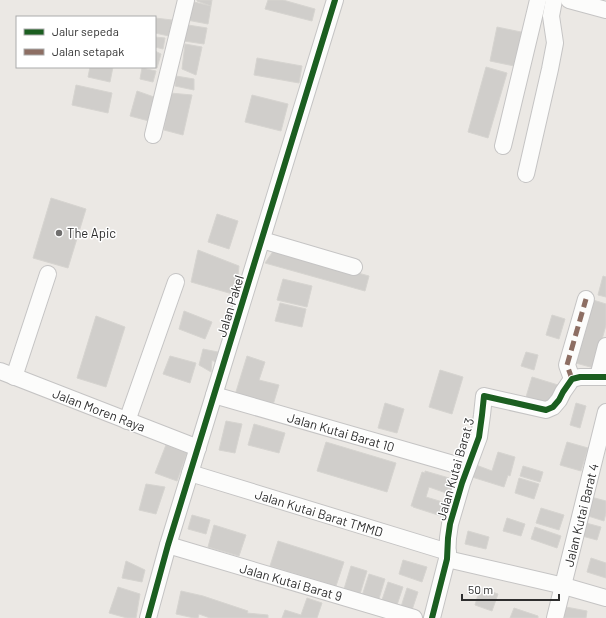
<svg xmlns="http://www.w3.org/2000/svg" width="606" height="618" font-family="Barlow,sans-serif">
  <style>
    .building { fill: #d0cecb; stroke: #d6d4d0 }
    .lines { fill: none; stroke-linecap: round; stroke-linejoin: round }
    .minor-casing { stroke: #c5c4c4; stroke-width: 18 }
    .minor { stroke: #fcfcfb; stroke-width: 16 }
    .quiet { stroke: #8d6e63; stroke-width: 5; stroke-dasharray: 10 5; stroke-linecap: butt }
    .cycleway-casing { stroke: #fff; stroke-width: 8 }
    .cycleway { stroke: #1b5e20; stroke-width: 6 }
    .poi-dot { fill: #706f6e; stroke: #fff; stroke-width: 1.5 }
    .labels { text-anchor: middle; stroke-width: 3; stroke-linejoin: round; paint-order: stroke }
    .poi-label { font-size: 13px; fill: #2e2e2e; stroke: #fff; text-anchor: start }
    .street-label { font-size: 13px; fill: #2e2e2e; stroke: #fff }
  </style>
  <rect width="100%" height="100%" fill="#ebe8e4"/>
  <g class="building">
    <polygon points="197,0 212,0 211,6 197,1"/>
    <polygon points="268,0 283,0 315,9 312,21 265,9"/>
    <polygon points="194,2 211,6 208,24 187,20"/>
    <polygon points="155,18 172,20 169,36 155,33"/>
    <polygon points="188,25 207,28 204,44 184,41"/>
    <polygon points="497,27 526,33 519,67 490,61"/>
    <polygon points="155,37 165,38 163,49 155,47"/>
    <polygon points="185,44 202,47 196,75 182,69"/>
    <polygon points="155,51 161,54 157,68 154,67 155,67"/>
    <polygon points="257,58 302,66 299,83 254,75"/>
    <polygon points="90,67 113,67 110,82 88,77"/>
    <polygon points="486,67 507,73 488,138 468,132"/>
    <polygon points="142,68 156,71 153,82 140,79"/>
    <polygon points="176,76 194,79 194,90 175,86"/>
    <polygon points="76,85 112,93 108,113 72,105"/>
    <polygon points="137,91 154,97 149,121 130,116"/>
    <polygon points="170,93 192,95 183,135 164,130"/>
    <polygon points="252,95 288,104 281,131 245,122"/>
    <polygon points="51,198 86,209 68,268 33,258"/>
    <polygon points="217,214 238,221 229,249 208,242"/>
    <polygon points="198,250 239,266 236,295 191,282"/>
    <polygon points="274,250 369,276 365,291 265,263"/>
    <polygon points="603,276 606,277 606,297 598,295"/>
    <polygon points="283,279 312,286 307,307 277,300"/>
    <polygon points="590,299 606,304 606,325 594,368 572,362"/>
    <polygon points="280,303 306,309 302,327 275,321"/>
    <polygon points="184,311 212,322 205,339 179,329"/>
    <polygon points="552,315 565,319 559,339 546,335"/>
    <polygon points="96,316 125,327 106,387 77,378"/>
    <polygon points="203,349 218,352 215,362 212,360 211,372 199,365"/>
    <polygon points="526,352 538,355 534,370 521,366"/>
    <polygon points="170,356 196,363 190,383 163,374"/>
    <polygon points="247,356 265,362 259,380 279,385 273,405 235,395"/>
    <polygon points="440,370 463,377 452,414 429,407"/>
    <polygon points="532,377 558,385 552,405 526,397"/>
    <polygon points="385,403 404,409 397,433 378,428"/>
    <polygon points="576,403 586,406 580,428 570,425"/>
    <polygon points="226,421 242,424 235,453 219,450"/>
    <polygon points="254,424 285,433 279,453 248,445"/>
    <polygon points="326,442 396,463 387,492 317,471"/>
    <polygon points="567,442 588,448 581,471 560,465"/>
    <polygon points="166,445 187,453 177,481 155,473"/>
    <polygon points="498,452 515,457 510,476 508,475 504,487 472,477 476,465 492,471"/>
    <polygon points="523,466 543,472 540,482 520,476"/>
    <polygon points="425,471 456,480 452,495 429,487 426,497 446,503 441,516 413,507 413,506 411,506 422,472 425,473"/>
    <polygon points="519,478 539,484 534,499 515,493"/>
    <polygon points="146,484 165,487 156,514 139,510"/>
    <polygon points="591,497 606,501 606,513 604,521 585,515"/>
    <polygon points="541,508 564,515 559,530 536,523"/>
    <polygon points="192,515 210,520 206,534 188,529"/>
    <polygon points="507,518 525,524 521,536 503,531"/>
    <polygon points="586,523 601,527 597,540 582,536"/>
    <polygon points="214,525 246,535 239,556 208,547"/>
    <polygon points="535,527 561,536 557,548 531,539"/>
    <polygon points="468,531 489,537 486,549 465,544"/>
    <polygon points="278,541 344,562 336,586 270,566"/>
    <polygon points="591,558 606,563 606,578 587,572"/>
    <polygon points="403,560 427,567 422,582 399,574"/>
    <polygon points="126,561 145,570 142,582 122,578"/>
    <polygon points="351,566 367,571 360,594 344,589"/>
    <polygon points="369,574 385,579 378,602 362,596"/>
    <polygon points="388,582 403,587 396,608 381,603"/>
    <polygon points="118,587 140,594 136,618 127,618 109,613"/>
    <polygon points="407,588 418,592 411,613 400,610"/>
    <polygon points="480,588 498,594 492,611 475,605"/>
    <polygon points="181,591 203,596 248,611 247,613 268,615 268,618 210,618 199,614 198,618 194,618 176,614"/>
    <polygon points="307,598 322,603 317,618 282,618 285,610 301,615"/>
    <polygon points="566,607 587,611 586,618 564,618"/>
    <polygon points="514,608 538,616 538,618 510,618"/>
  </g>
  <g class="lines">
    <defs>
      <g id="minor">
        <polyline points="569,0 606,10"/>
        <polyline points="153,135 186,0"/>
        <polyline points="503,146 538,0"/>
        <polyline points="526,174 550,69 555,43 551,16 554,0"/>
        <polyline points="262,240 354,267"/>
        <polyline points="0,371 198,448"/>
        <polyline points="14,377 48,274"/>
        <polyline points="604,377 599,373 606,346"/>
        <polyline points="572,379 567,365 586,299"/>
        <polyline points="214,395 467,468"/>
        <polyline points="127,421 176,282"/>
        <polyline points="190,473 448,552"/>
        <polyline points="168,545 414,618"/>
        <polyline points="447,559 564,586 606,598"/>
        <polyline points="148,618 168,545 214,395 335,0"/>
        <polyline points="432,618 447,559 448,538 450,524 462,483 479,437 482,415 484,396 546,410 553,407 559,400 563,392 572,379 580,377 606,377"/>
        <polyline points="555,618 606,412"/>
      </g>
    </defs>
    <use href="#minor" class="minor-casing"/>
    <use href="#minor" class="minor"/>
    <polyline class="quiet" points="572,379 567,365 586,299"/>
    <defs>
      <g id="cycleway">
        <polyline points="148,618 168,545 214,395 335,0"/>
        <polyline points="432,618 447,559 448,538 450,524 462,483 479,437 482,415 484,396 546,410 553,407 559,400 563,392 572,379 580,377 606,377"/>
      </g>
    </defs>
    <use href="#cycleway" class="cycleway-casing"/>
    <use href="#cycleway" class="cycleway"/>
  </g>
  <circle class="poi-dot" cx="59" cy="233" r="4"/>
  <g class="labels">
    <g class="poi-label">
      <text x="67" y="238">The Apic</text>
    </g>
    <g class="street-label">
      <text transform="translate(230 306) rotate(-73)" y="5">Jalan Pakel</text>
      <text transform="translate(99 410) rotate(21)" y="5">Jalan Moren Raya</text>
      <text transform="translate(341 432) rotate(16)" y="5">Jalan Kutai Barat 10</text>
      <text transform="translate(455 469) rotate(-74)" y="5">Jalan Kutai Barat 3</text>
      <text transform="translate(319 513) rotate(17)" y="5">Jalan Kutai Barat TMMD</text>
      <text transform="translate(581 515) rotate(-76)" y="5">Jalan Kutai Barat 4</text>
      <text transform="translate(291 582) rotate(16)" y="5">Jalan Kutai Barat 9</text>
    </g>
  </g>
  <rect x="16" y="16" width="140" height="52" fill="#ffffff" stroke="#ababab"/>
  <rect x="24" y="29" width="20" height="6" fill="#1b5e20" stroke="#ababab"/>
  <text x="52" y="36" font-size="12" fill="#2e2e2e">Jalur sepeda</text>
  <rect x="24" y="49" width="20" height="6" fill="#8d6e63" stroke="#ababab"/>
  <text x="52" y="56" font-size="12" fill="#2e2e2e">Jalan setapak</text>
  <path d="M462 594v6h97v-6" fill="none" stroke="#2e2e2e" stroke-width="2"/>
  <text x="468" y="594" font-size="12" fill="#2e2e2e" stroke="#ffffff" stroke-width="3" paint-order="stroke">50 m</text>
</svg>
